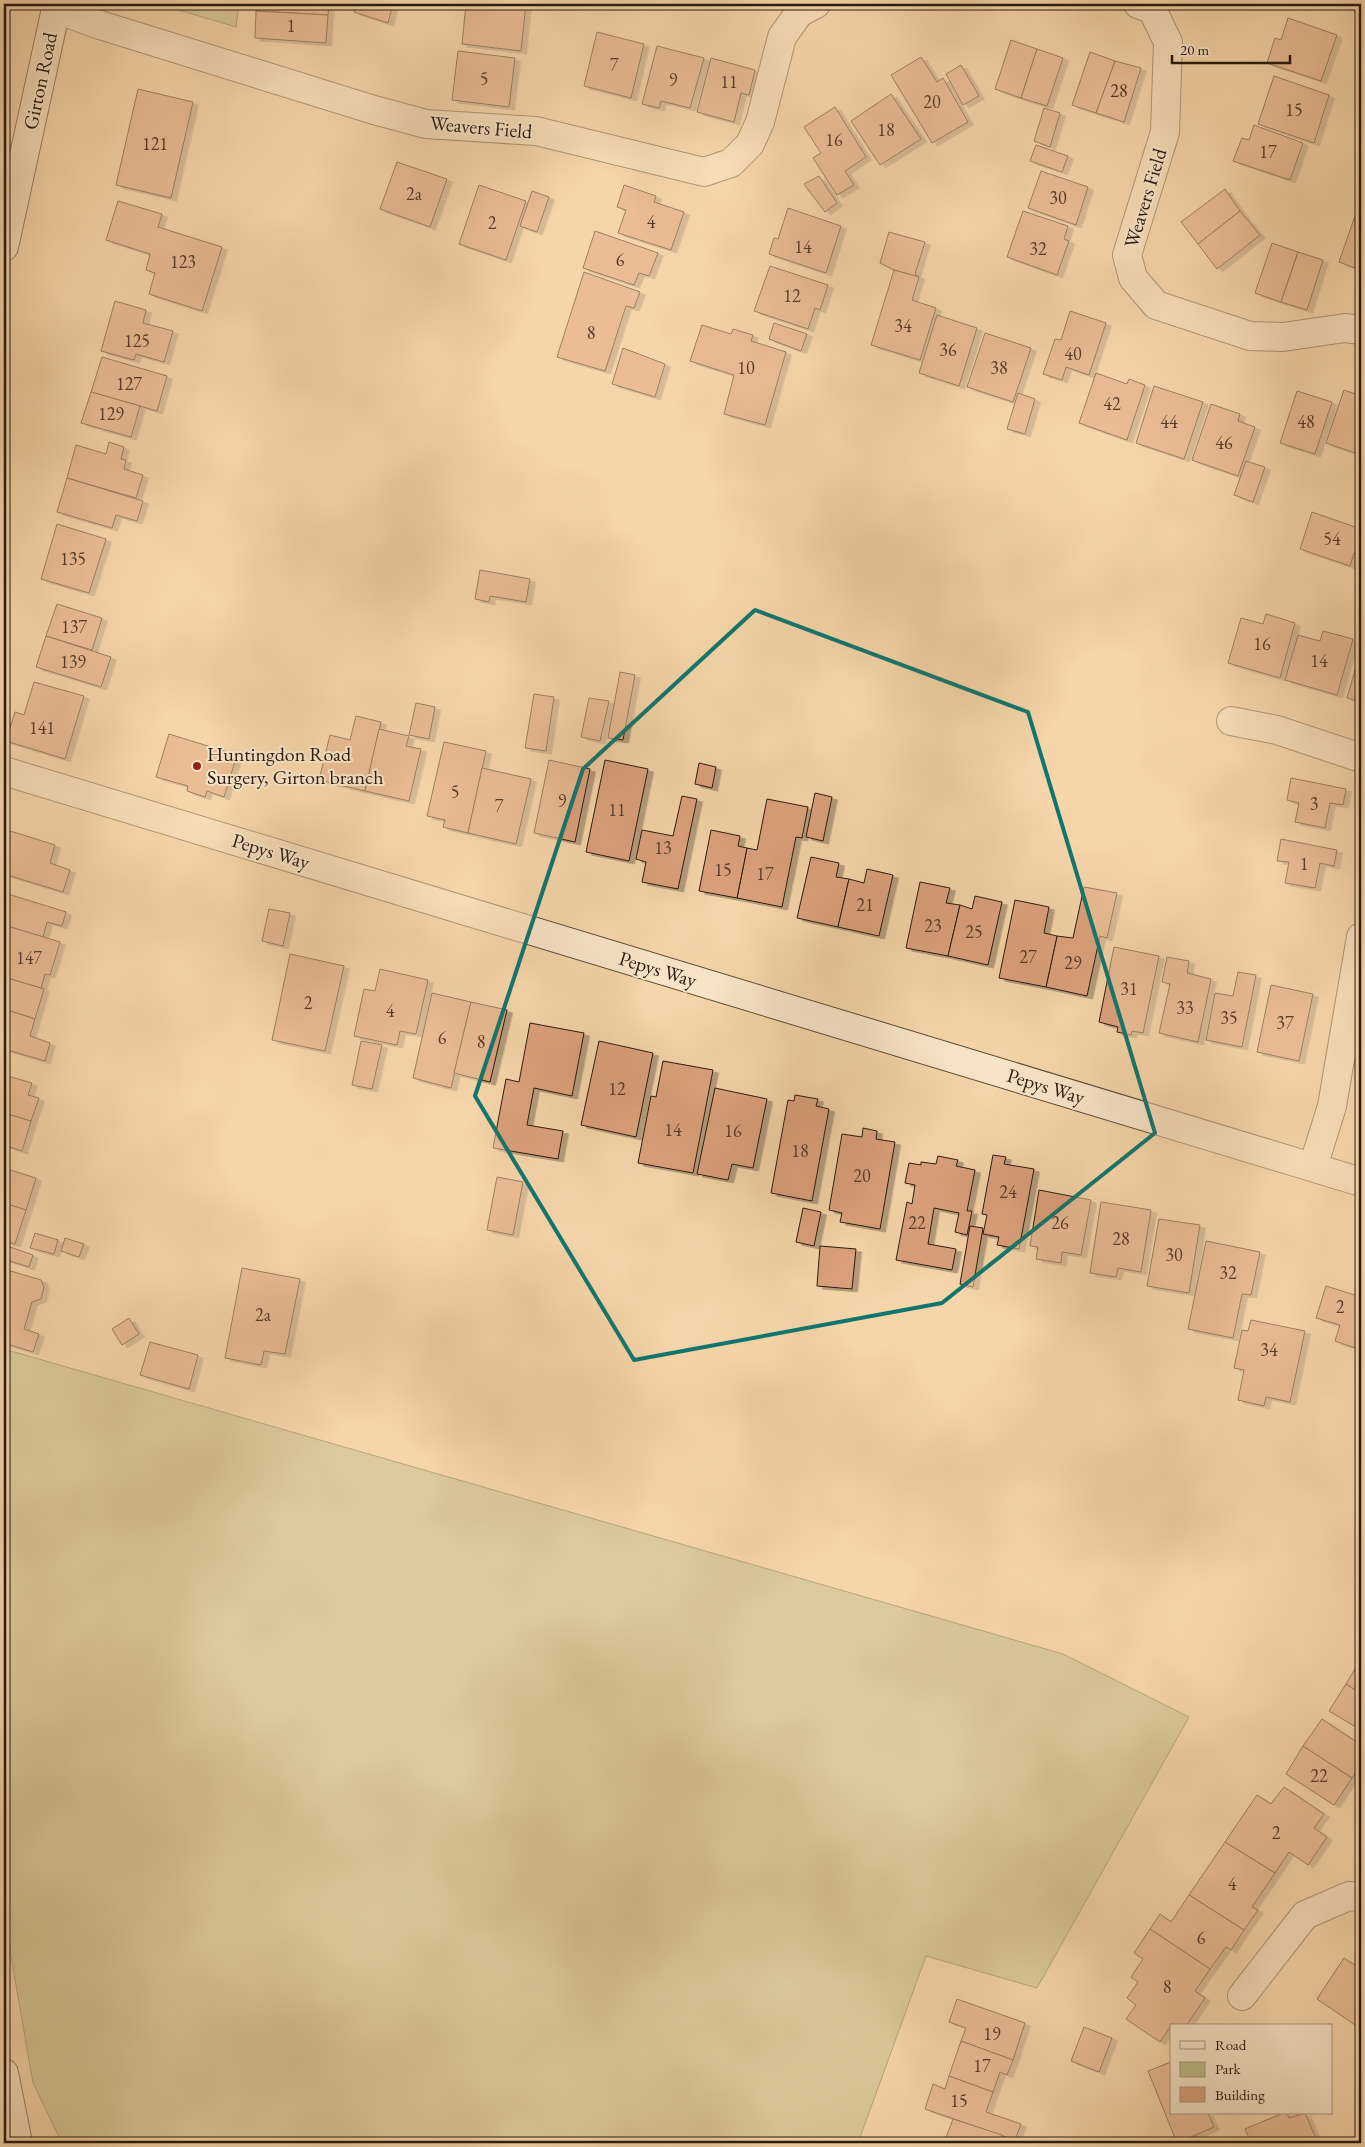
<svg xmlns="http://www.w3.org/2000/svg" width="1365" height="2147" font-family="'EB Garamond',serif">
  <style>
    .green { fill: #bcbd88; stroke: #726c4b }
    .building { fill: #dca17b; stroke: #281a0e; filter: url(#shadow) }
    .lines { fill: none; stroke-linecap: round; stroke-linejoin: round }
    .street-casing { stroke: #5b4935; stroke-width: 30 }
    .secondary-casing { stroke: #281a0e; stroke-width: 30 }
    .street { stroke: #f8e4c7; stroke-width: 28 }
    .secondary { stroke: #f8e4c7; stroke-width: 28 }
    .marked { fill: none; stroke: #0f766e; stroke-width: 4; stroke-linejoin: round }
    .poi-dot { fill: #8f2418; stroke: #f8e4c7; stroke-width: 2 }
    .labels { text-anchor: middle; stroke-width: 4; stroke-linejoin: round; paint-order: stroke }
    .number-label { font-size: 18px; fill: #553c29 }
    .street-label { font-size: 20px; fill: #281a0e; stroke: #f8e4c7 }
    .poi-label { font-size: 20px; fill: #281a0e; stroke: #f8e4c7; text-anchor: start }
  </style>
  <defs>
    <filter id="shadow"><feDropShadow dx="5.5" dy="3" stdDeviation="0" flood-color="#0004"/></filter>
  </defs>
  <rect width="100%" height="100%" fill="#f5d5a9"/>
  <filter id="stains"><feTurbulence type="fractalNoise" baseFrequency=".004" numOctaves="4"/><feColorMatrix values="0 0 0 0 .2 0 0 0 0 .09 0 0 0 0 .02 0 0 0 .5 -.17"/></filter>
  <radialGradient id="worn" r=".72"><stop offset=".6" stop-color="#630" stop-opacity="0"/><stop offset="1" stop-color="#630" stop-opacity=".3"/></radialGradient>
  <g class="green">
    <polygon points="164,4 239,4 236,27 172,8"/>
    <polygon points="1334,4 1361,4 1361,13"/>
    <polygon points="4,1349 1063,1654 1189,1717 1037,1988 926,1956 858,2143 62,2143 33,2083 4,1916"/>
  </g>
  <g class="building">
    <polygon points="256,4 329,4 328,15 256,11"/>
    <polygon points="356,4 393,4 388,23 354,12"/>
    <polygon points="466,4 526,4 521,51 462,44"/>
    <polygon points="256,11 328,15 326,43 255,38"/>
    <polygon points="1288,18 1337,35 1321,81 1267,63 1275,38 1281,40"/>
    <polygon points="597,32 644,44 631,98 584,86"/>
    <polygon points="1011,40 1037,49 1021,98 995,89"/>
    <polygon points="657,46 704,58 690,108 661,101 659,108 642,104"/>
    <polygon points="1037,49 1063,58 1047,106 1021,98"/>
    <polygon points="458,51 515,58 509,107 452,100"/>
    <polygon points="1090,52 1115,61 1096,113 1072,105"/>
    <polygon points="921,57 937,82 943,78 968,122 932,143 891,75"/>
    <polygon points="711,58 755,70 749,95 741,93 734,122 697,112"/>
    <polygon points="1115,61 1141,68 1124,122 1096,113"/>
    <polygon points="961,65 979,96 963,105 946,74"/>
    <polygon points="1274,76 1329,95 1314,143 1258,124"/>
    <polygon points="138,89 193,102 171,198 116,185"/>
    <polygon points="891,94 921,139 880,165 851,121"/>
    <polygon points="835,107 866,157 845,171 854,185 837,195 813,158 821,153 804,127"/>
    <polygon points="1044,108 1060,113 1050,147 1034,141"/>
    <polygon points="1254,125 1303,143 1290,180 1233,161 1242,138 1249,140"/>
    <polygon points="1036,145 1068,156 1062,172 1030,161"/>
    <polygon points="397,162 447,179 430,227 380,209"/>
    <polygon points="1041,171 1088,187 1076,225 1028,208"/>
    <polygon points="819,176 837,203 825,212 804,184"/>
    <polygon points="479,185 526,201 506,260 459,244"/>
    <polygon points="624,185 656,196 654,202 684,212 671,250 618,233 626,210 617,207"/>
    <polygon points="1225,189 1240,211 1198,244 1181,222"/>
    <polygon points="532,191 549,197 537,232 520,226"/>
    <polygon points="118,201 162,214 158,227 222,247 202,311 149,294 155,273 146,270 150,254 106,240"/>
    <polygon points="788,208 841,226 826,273 769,254 774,238 778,239"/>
    <polygon points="1357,210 1361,211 1361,270 1339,262"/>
    <polygon points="1023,211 1068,226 1064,239 1069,241 1057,275 1007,257"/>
    <polygon points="1240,211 1260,235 1217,269 1198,244"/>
    <polygon points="595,231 658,253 649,276 639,273 634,285 583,268"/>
    <polygon points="889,232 925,242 915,274 919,277 894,270 880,263"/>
    <polygon points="1272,243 1298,252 1281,302 1255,293"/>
    <polygon points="1298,252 1323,260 1307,310 1281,302"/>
    <polygon points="770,266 828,285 820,310 815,308 808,329 754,311"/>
    <polygon points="894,270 919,277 912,300 936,308 920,360 871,345"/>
    <polygon points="584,272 640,292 634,308 626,306 605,371 557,357"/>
    <polygon points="115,301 146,310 143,323 173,331 164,362 136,354 134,360 101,351"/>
    <polygon points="1070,311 1106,323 1089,375 1066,367 1062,380 1043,374 1055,339 1061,340"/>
    <polygon points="937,315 977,328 959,386 919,373"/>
    <polygon points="774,323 807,334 801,351 769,339"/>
    <polygon points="702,325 731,334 733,329 753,335 751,341 786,352 765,425 724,414 734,375 690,361"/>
    <polygon points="985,333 1031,348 1013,402 967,387"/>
    <polygon points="623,348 665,364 655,397 612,384"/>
    <polygon points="102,357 167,376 157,411 91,392"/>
    <polygon points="1096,373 1127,384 1129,379 1145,385 1127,440 1079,423"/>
    <polygon points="1154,386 1203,402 1184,459 1136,443"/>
    <polygon points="1344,390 1361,396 1361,455 1326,443"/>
    <polygon points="1297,391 1332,402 1315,454 1280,443"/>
    <polygon points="91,392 140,406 131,437 81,423"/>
    <polygon points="1018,393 1035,399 1025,434 1007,429"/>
    <polygon points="1211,404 1240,414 1238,421 1255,427 1238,476 1192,460"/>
    <polygon points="109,442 124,447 121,459 126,460 124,469 143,475 136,498 67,478 76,445 106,454"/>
    <polygon points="1246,461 1265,467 1253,502 1234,495"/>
    <polygon points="67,478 143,501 137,521 116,515 112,528 57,512"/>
    <polygon points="1312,512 1361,529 1361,555 1354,553 1350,566 1300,549"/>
    <polygon points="57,524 106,539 89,593 41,579"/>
    <polygon points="480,570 530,579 526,602 490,596 489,602 475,599"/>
    <polygon points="57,604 102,618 92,650 46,636"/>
    <polygon points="1266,614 1295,623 1280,678 1228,663 1241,618 1263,624"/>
    <polygon points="1323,631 1353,639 1337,695 1285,680 1298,635 1320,641"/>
    <polygon points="46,636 111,657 101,687 36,667"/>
    <polygon points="1361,649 1361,702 1347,698"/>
    <polygon points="620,672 635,675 623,740 608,738"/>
    <polygon points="34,682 84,696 65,759 6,741 15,712 24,715"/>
    <polygon points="534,694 554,697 546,751 525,748"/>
    <polygon points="589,698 609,701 600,741 581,737"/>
    <polygon points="416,703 435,707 429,739 409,735"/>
    <polygon points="356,716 381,722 365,791 319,780 330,735 350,740"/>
    <polygon points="379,729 409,736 406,746 421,749 409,801 365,791"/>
    <polygon points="169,734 237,755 224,797 207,791 205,797 187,791 188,786 156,777"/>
    <polygon points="444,742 486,751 468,833 443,827 445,820 427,816"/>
    <polygon points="549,760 590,769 575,842 534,833"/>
    <polygon points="605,760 648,769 629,861 586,852"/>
    <polygon points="699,763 716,767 712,788 695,784"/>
    <polygon points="482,768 531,779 516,844 468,833"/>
    <polygon points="1291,778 1346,789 1343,805 1330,803 1325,828 1295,822 1299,803 1287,800"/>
    <polygon points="815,793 832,797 823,841 806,837"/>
    <polygon points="682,796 697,799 678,889 642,882 646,862 636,859 642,830 673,836"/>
    <polygon points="767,799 808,807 802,838 796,837 782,907 737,898 747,848 757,850"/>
    <polygon points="4,829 55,845 50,863 70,870 63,892 4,874"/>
    <polygon points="711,830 740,836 738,846 747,848 737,898 699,891"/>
    <polygon points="1281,839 1337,850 1334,866 1320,863 1315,888 1285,883 1289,862 1277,861"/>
    <polygon points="811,857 839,863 836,877 849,879 838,927 797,918"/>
    <polygon points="867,869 893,875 879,936 838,927 849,879 864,883"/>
    <polygon points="920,882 950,888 946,903 960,905 948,956 906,948"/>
    <polygon points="1084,887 1117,893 1107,938 1100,936 1087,996 1046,987 1057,936 1073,938"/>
    <polygon points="8,894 66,912 62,926 47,922 43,937 4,925 4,909"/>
    <polygon points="975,896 1002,902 988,965 948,956 960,905 972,909"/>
    <polygon points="1015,900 1049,907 1044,933 1057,936 1046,987 999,978"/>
    <polygon points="269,909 290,913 283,946 262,941"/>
    <polygon points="4,925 60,942 50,975 45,974 41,988 4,977"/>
    <polygon points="1114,947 1159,956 1143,1033 1132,1031 1131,1035 1117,1032 1118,1027 1099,1022"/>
    <polygon points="290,954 344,966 325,1051 272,1040"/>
    <polygon points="1167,957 1189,961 1187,973 1211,979 1198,1042 1159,1033 1170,984 1162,982"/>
    <polygon points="380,969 428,980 416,1034 400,1031 397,1045 354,1036 364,989 375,991"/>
    <polygon points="1238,972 1256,975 1242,1047 1206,1040 1215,993 1233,996"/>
    <polygon points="4,977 44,989 35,1019 4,1009"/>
    <polygon points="1271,985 1313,994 1299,1061 1257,1052"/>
    <polygon points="432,993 471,1002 451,1088 413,1078"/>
    <polygon points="471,1002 507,1010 490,1082 454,1073"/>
    <polygon points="4,1009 35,1019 30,1036 50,1043 45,1061 4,1049"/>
    <polygon points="530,1023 584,1033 572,1096 534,1088 527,1125 563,1131 558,1159 493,1148 506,1079 519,1082"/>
    <polygon points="361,1041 382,1045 372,1089 352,1085"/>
    <polygon points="599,1041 653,1053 636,1137 581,1125"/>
    <polygon points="663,1061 713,1070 693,1173 638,1163 651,1096 656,1097"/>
    <polygon points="4,1075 32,1083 28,1095 39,1098 31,1121 4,1113"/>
    <polygon points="715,1088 767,1099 753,1168 732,1164 728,1180 697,1174"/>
    <polygon points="795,1095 818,1099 816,1106 829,1109 812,1201 771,1193 788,1100 794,1101"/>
    <polygon points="4,1113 31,1121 22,1151 4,1145"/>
    <polygon points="863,1128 877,1131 876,1139 895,1142 880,1229 840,1222 842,1213 829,1210 842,1134 862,1137"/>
    <polygon points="993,1155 1006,1157 1004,1164 1034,1169 1019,1249 997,1245 999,1237 983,1234 987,1215 982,1214"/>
    <polygon points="938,1156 958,1160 956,1166 975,1170 967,1211 972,1211 967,1235 955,1232 959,1213 934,1208 928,1244 956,1249 952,1270 896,1260 907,1202 912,1204 915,1185 905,1183 909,1163 921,1165 921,1162 936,1164"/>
    <polygon points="4,1168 36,1178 26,1210 4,1203"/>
    <polygon points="497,1177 523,1182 513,1235 487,1230"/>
    <polygon points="1039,1190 1091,1200 1081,1255 1062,1252 1061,1263 1036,1259 1038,1247 1030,1246"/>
    <polygon points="1101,1202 1151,1210 1141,1272 1118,1268 1116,1277 1090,1273"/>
    <polygon points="4,1203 26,1210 15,1244 4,1241"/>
    <polygon points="803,1208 821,1212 814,1246 796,1242"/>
    <polygon points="1159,1219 1200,1225 1189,1293 1147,1286"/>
    <polygon points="970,1226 983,1228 973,1287 960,1284"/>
    <polygon points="35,1233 58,1240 54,1254 30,1248"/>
    <polygon points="65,1238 84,1244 79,1257 61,1251"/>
    <polygon points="1206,1241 1260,1252 1251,1295 1242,1294 1233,1338 1188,1329"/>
    <polygon points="4,1245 33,1255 29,1267 4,1259"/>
    <polygon points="820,1246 856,1249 852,1289 817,1286"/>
    <polygon points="242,1268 300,1279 285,1354 264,1351 261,1365 225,1358"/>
    <polygon points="4,1269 41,1280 44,1287 41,1299 32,1302 24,1329 39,1334 33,1352 4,1343"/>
    <polygon points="1326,1286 1361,1297 1361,1350 1335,1341 1340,1325 1316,1318"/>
    <polygon points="129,1318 139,1334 122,1345 112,1329"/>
    <polygon points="1251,1320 1305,1331 1290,1402 1266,1397 1264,1406 1238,1400 1244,1370 1234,1368 1242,1330 1248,1331"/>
    <polygon points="150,1342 198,1355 189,1389 140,1375"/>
    <polygon points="1361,1659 1361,1694 1346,1684"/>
    <polygon points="1346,1684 1361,1694 1361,1730 1329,1711"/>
    <polygon points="1322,1719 1361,1745 1361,1765 1352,1778 1303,1746"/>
    <polygon points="1303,1746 1352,1778 1334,1805 1286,1774"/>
    <polygon points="1284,1787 1324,1814 1314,1828 1327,1837 1308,1865 1289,1852 1275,1873 1225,1842 1257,1795 1271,1804"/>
    <polygon points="1225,1842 1275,1873 1252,1907 1258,1910 1244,1930 1189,1895"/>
    <polygon points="1189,1895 1244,1930 1231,1950 1226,1947 1210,1969 1150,1929 1160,1914 1171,1922"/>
    <polygon points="1150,1929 1210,1969 1195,1991 1205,1998 1186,2026 1172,2024 1160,2042 1126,2019 1136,2005 1127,1998 1138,1982 1131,1977 1143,1959 1134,1953"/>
    <polygon points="1344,1958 1361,1969 1361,2029 1317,1999"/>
    <polygon points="957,1999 1025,2023 1013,2060 961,2041 966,2028 949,2022"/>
    <polygon points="1084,2027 1112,2038 1099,2072 1071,2061"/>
    <polygon points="961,2041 1013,2060 1007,2075 1000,2072 993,2092 949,2076"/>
    <polygon points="1171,2062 1171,2113 1208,2113 1214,2127 1177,2143 1148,2071"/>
    <polygon points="949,2076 993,2092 986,2112 1021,2124 1015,2140 925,2109 933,2084 945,2089"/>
    <polygon points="1283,2113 1287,2113 1289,2118 1305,2113 1318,2143 1251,2143 1245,2129"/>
    <polygon points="953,2119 1002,2135 999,2143 944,2143"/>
  </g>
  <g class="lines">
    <defs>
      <g id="street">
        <polyline points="1138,4 1152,9 1168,42 1165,132 1127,255 1133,278 1156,305 1250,336 1283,337 1345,328 1361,330"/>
        <polyline points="56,9 100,25 374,110 426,124 536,131 704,172 731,163 750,144 760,122 782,37 799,13 816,4"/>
        <polyline points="1231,721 1277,730 1361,758"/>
        <polyline points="4,771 1361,1182"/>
        <polyline points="1313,1167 1332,1106 1361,937"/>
        <polyline points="1242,1996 1305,1915 1349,1896 1361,1897"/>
      </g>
      <g id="secondary">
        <polyline points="4,247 57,4"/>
        <polyline points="4,2073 18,2143"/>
      </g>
    </defs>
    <use href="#street" class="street-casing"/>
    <use href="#secondary" class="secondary-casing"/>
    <use href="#street" class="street"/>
    <use href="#secondary" class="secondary"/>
  </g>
  <path d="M0 0H1365V2147H0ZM755 610 1028 712 1155 1133 942 1303 634 1360 475 1096 583 769Z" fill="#f5d5a9" fill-opacity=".55" fill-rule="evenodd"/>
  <path class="marked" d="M755 610 1028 712 1155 1133 942 1303 634 1360 475 1096 583 769Z"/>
  <circle class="poi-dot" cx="197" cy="766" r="5"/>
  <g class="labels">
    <g class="number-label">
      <text x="291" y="32">1</text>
      <text x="614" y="71">7</text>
      <text x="484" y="85">5</text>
      <text x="673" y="86">9</text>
      <text x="729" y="88">11</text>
      <text x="1119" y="97">28</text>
      <text x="932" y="108">20</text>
      <text x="1294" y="116">15</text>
      <text x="886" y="136">18</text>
      <text x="834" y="146">16</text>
      <text x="155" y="150">121</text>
      <text x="1268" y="158">17</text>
      <text x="414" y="200">2a</text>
      <text x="1058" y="204">30</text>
      <text x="651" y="228">4</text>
      <text x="492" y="229">2</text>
      <text x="803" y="253">14</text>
      <text x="1038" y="255">32</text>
      <text x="620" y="266">6</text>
      <text x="183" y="268">123</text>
      <text x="792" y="302">12</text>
      <text x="903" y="332">34</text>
      <text x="591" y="339">8</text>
      <text x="137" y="347">125</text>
      <text x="948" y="356">36</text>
      <text x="1073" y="360">40</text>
      <text x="746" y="374">10</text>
      <text x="999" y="374">38</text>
      <text x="129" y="390">127</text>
      <text x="1112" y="410">42</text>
      <text x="111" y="420">129</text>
      <text x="1169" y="428">44</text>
      <text x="1306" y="428">48</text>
      <text x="1224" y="449">46</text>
      <text x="1332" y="545">54</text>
      <text x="73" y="565">135</text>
      <text x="74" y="633">137</text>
      <text x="1262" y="650">16</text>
      <text x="1319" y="667">14</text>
      <text x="73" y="668">139</text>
      <text x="42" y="734">141</text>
      <text x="455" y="798">5</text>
      <text x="562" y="807">9</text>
      <text x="1314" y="810">3</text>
      <text x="499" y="812">7</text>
      <text x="617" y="816">11</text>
      <text x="663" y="854">13</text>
      <text x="1304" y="870">1</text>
      <text x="723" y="876">15</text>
      <text x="765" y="880">17</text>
      <text x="865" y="911">21</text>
      <text x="933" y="932">23</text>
      <text x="974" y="938">25</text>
      <text x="1028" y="963">27</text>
      <text x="29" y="964">147</text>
      <text x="1073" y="969">29</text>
      <text x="1129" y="995">31</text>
      <text x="308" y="1009">2</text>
      <text x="1185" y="1014">33</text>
      <text x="390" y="1017">4</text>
      <text x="1229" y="1024">35</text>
      <text x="1285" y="1029">37</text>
      <text x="442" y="1044">6</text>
      <text x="481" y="1048">8</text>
      <text x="617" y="1095">12</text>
      <text x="673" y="1136">14</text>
      <text x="733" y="1137">16</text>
      <text x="800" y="1157">18</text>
      <text x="862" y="1182">20</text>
      <text x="1008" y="1198">24</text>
      <text x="917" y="1229">22</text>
      <text x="1060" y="1229">26</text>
      <text x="1121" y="1245">28</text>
      <text x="1174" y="1261">30</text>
      <text x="1228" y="1279">32</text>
      <text x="1340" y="1313">2</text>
      <text x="263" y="1321">2a</text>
      <text x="1269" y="1356">34</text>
      <text x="1319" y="1782">22</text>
      <text x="1276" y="1839">2</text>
      <text x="1232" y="1890">4</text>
      <text x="1201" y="1944">6</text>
      <text x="1167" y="1993">8</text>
      <text x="992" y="2040">19</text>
      <text x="982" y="2072">17</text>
      <text x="959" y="2107">15</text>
    </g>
    <g class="street-label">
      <text transform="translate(40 81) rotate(-78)" y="7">Girton Road</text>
      <text transform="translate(481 127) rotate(5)" y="7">Weavers Field</text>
      <text transform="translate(1145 198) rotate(-73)" y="7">Weavers Field</text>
      <text transform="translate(271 851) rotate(17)" y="7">Pepys Way</text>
      <text transform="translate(658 969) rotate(17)" y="7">Pepys Way</text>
      <text transform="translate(1046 1086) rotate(17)" y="7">Pepys Way</text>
    </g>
    <g class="poi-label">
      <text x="207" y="761">Huntingdon Road<tspan x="207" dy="23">Surgery, Girton branch</tspan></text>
    </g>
  </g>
  <rect width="1365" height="2147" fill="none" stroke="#f5d5a9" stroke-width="20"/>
  <rect x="5" y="5" width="1355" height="2137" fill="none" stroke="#281a0e" stroke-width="2.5"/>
  <rect x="10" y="10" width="1345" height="2127" fill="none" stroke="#281a0e"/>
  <rect x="1170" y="2024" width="162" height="90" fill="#f8e4c7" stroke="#a5937d"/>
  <rect x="1180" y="2041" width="25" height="8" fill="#f8e4c7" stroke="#a5937d"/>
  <text x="1215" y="2050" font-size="15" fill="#281a0e">Road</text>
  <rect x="1180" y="2062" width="25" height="15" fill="#bcbd88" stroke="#a5937d"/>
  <text x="1215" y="2074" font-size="15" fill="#281a0e">Park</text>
  <rect x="1180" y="2087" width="25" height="15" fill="#dca17b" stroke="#a5937d"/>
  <text x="1215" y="2100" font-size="15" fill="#281a0e">Building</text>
  <path d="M1172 55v8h118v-8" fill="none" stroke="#281a0e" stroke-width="2.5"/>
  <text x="1180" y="55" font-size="15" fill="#281a0e" stroke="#f8e4c7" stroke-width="4" paint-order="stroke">20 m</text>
  <rect width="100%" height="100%" filter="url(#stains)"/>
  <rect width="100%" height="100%" fill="url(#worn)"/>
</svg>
